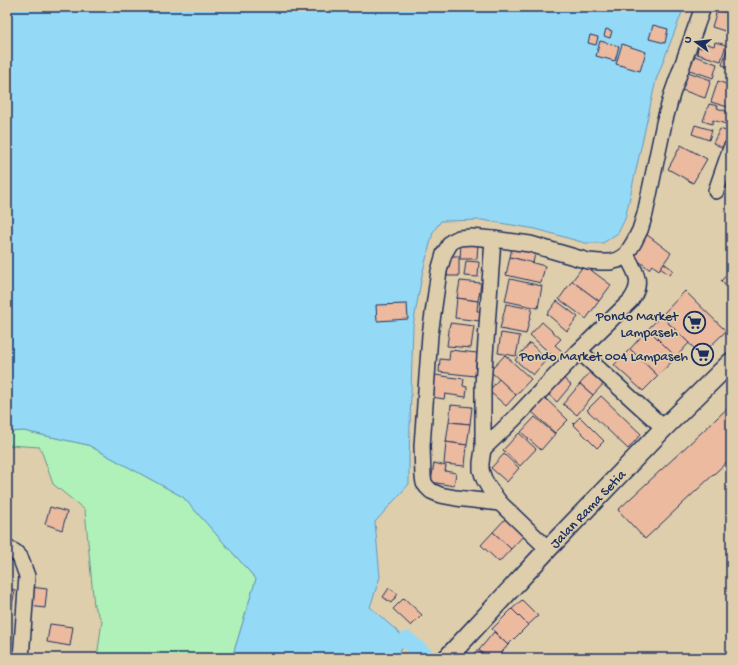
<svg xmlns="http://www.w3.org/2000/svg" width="738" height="665" font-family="'Gochi Hand',sans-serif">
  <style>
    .green { fill: #b0f1b9; stroke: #66908c }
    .water { fill: #94daf6; stroke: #6496b9 }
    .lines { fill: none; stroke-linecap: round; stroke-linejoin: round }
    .canal { stroke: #94daf6; stroke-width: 17 }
    .building { fill: #ebba9f; stroke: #1b2f5e }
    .minor-casing { stroke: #1b2f5e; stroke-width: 18 }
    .tertiary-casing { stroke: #1b2f5e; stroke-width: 21 }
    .minor { stroke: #dfceac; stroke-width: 15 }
    .tertiary { stroke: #dfceac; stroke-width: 18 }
    .labels { text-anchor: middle; stroke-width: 3.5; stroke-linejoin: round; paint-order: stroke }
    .poi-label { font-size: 14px; fill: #1b2f5e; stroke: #dfceac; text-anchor: end }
    .street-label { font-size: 14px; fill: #1b2f5e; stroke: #dfceac }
  </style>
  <rect width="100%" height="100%" fill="#dfceac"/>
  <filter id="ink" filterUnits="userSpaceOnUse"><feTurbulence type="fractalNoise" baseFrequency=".025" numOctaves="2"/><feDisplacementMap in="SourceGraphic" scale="8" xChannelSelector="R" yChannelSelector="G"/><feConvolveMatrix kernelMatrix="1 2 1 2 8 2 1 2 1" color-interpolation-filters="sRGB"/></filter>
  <g filter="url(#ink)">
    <polygon class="green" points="24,431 88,445 183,497 256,579 232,658 97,658 102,621 94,606 85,510 53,484 40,447 7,445 7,432"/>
    <polygon class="water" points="7,7 684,7 656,80 625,219 618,233 603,243 585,243 536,229 482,220 441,221 433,232 422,275 413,326 409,458 409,484 375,522 380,577 370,607 407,640 395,658 232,658 256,579 183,497 88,445 24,431 7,432"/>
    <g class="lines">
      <polyline class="canal" points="407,640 428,658"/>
    </g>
    <g class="building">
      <polygon points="717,10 731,14 731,33 712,27"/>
      <polygon points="653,25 668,29 665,43 649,39"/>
      <polygon points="606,29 612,31 610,38 604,36"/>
      <polygon points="590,35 598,37 596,45 588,43"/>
      <polygon points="600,41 619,46 615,61 596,56"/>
      <polygon points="715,42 726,45 721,61 697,54 698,47 702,48 704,43 714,46"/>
      <polygon points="622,44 646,52 640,71 616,64"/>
      <polygon points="728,47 731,48 731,68 722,65"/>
      <polygon points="692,55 717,64 713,78 687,69"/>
      <polygon points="685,71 711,80 705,98 679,89"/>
      <polygon points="718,81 731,86 731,108 711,102"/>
      <polygon points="709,104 718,106 717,108 731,113 731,118 729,125 713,120 712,124 703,121"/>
      <polygon points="695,125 712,130 709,140 692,134"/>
      <polygon points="720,129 729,132 723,148 713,143"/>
      <polygon points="681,145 707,159 693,183 668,169"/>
      <polygon points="646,234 671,253 659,270 652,265 649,269 631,255"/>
      <polygon points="461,243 478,244 477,259 460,259"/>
      <polygon points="513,243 536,249 533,263 510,257"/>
      <polygon points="446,256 459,256 459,276 447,276"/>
      <polygon points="510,257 545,266 541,283 506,275"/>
      <polygon points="466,261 479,262 478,277 464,276"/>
      <polygon points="664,263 673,270 670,275 660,268"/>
      <polygon points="584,265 611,285 599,301 572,281"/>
      <polygon points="731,270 731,283 727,287 721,281"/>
      <polygon points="510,279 542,286 538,308 505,301"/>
      <polygon points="460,281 481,283 478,301 457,298"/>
      <polygon points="572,281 599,301 586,319 559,299"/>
      <polygon points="685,291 726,331 701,355 661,316"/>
      <polygon points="457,298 478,301 477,311 481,311 480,321 455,318"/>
      <polygon points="557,301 578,317 567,331 547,314"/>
      <polygon points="407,304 408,319 377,321 376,305"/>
      <polygon points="506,304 532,309 526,334 500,329"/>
      <polygon points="661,316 689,343 676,357 648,329"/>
      <polygon points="542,322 561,339 555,345 564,353 557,360 530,335"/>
      <polygon points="450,323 474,326 471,348 447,346"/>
      <polygon points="648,329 676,357 658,376 630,349"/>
      <polygon points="501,333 520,336 516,356 498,353"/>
      <polygon points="530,343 547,359 533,375 515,360"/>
      <polygon points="630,349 658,376 643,391 614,365"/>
      <polygon points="450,350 477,353 475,376 439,372 440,359 449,360"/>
      <polygon points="505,355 531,379 516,395 490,371"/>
      <polygon points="592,370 606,381 593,395 580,384"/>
      <polygon points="435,375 464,379 463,386 467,387 466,397 445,394 444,399 432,397"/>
      <polygon points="561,376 571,385 557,402 547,393"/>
      <polygon points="499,379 516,395 506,406 489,391"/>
      <polygon points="580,384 593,395 577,415 563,404"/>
      <polygon points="543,396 568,420 555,433 530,410"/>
      <polygon points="601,396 641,434 628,449 587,410"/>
      <polygon points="451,405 472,407 470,424 449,422"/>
      <polygon points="731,405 731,458 645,539 618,510"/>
      <polygon points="535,417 555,434 541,450 521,432"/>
      <polygon points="580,417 604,441 597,448 573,424"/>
      <polygon points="449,422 470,424 467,445 446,442"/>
      <polygon points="519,433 536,449 520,466 503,450"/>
      <polygon points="446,442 467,445 465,466 444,464"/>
      <polygon points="504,454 519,468 507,482 491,468"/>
      <polygon points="434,463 446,466 445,471 456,473 454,486 431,482"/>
      <polygon points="50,507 67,512 62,530 45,524"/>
      <polygon points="507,517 525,534 511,549 493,532"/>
      <polygon points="493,532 511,549 499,562 481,545"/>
      <polygon points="31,587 47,589 45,608 29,606"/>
      <polygon points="7,588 15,590 11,610 7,609"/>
      <polygon points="389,588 398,594 391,603 383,597"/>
      <polygon points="404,598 422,615 411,626 393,609"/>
      <polygon points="522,600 538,616 528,625 512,609"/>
      <polygon points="512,609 528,625 508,645 492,629"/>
      <polygon points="50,624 73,627 70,646 47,642"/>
      <polygon points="494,632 508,645 497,658 488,658 479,650"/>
      <polygon points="477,650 486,658 470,658"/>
    </g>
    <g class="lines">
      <defs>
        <g id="minor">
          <polyline points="716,191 731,148"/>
          <polyline points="493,239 483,385 483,449 481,463 481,470 484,479 489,488 500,503 548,549"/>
          <polyline points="579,351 664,428"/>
          <path d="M483 449 514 419 579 351 630 301C644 283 636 272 626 255"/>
          <polyline points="500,503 456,498 440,495 431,491 427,487 424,483 423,477 422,446 430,335 439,271 444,254 451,242 459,238 471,237 493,239 530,244 588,261 600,262 610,262 618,260 626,255 634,242 640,230 645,214 664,123 672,94 703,7"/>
          <polyline points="7,548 15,552 20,557 27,576 21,658"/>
        </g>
        <g id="tertiary">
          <path id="s1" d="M447 658 548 549 664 428 731 362"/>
        </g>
      </defs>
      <use href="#minor" class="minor-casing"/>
      <use href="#tertiary" class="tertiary-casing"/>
      <use href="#minor" class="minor"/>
      <use href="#tertiary" class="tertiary"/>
    </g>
  </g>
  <defs>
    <symbol id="supermarket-ring" viewBox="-11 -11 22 22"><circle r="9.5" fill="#dfceac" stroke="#1b2f5e" stroke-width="1.5"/><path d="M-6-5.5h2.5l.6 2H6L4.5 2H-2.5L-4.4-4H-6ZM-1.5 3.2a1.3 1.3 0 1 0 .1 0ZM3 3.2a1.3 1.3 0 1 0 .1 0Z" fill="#1b2f5e"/></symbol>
  </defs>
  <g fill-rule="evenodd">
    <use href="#supermarket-ring" x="682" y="310" width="25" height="25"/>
    <use href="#supermarket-ring" x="690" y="342" width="25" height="25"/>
  </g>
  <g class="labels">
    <g class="poi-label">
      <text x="678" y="320">Pondo Market<tspan x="678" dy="16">Lampaseh</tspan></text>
      <text x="688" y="360">Pondo Market 004 Lampaseh</text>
    </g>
    <g class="street-label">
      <text dy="5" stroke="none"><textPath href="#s1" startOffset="205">Jalan Rama Setia</textPath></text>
    </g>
  </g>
  <rect width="738" height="665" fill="none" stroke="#dfceac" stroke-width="24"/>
  <rect x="12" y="12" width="714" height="641" fill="none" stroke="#1b2f5e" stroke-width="1.5" filter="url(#ink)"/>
  <g transform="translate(696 42) rotate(285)" stroke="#dfceac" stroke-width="3" paint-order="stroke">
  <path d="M0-3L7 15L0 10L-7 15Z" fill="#1b2f5e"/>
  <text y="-6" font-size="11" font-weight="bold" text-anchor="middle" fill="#1b2f5e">U</text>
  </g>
</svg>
